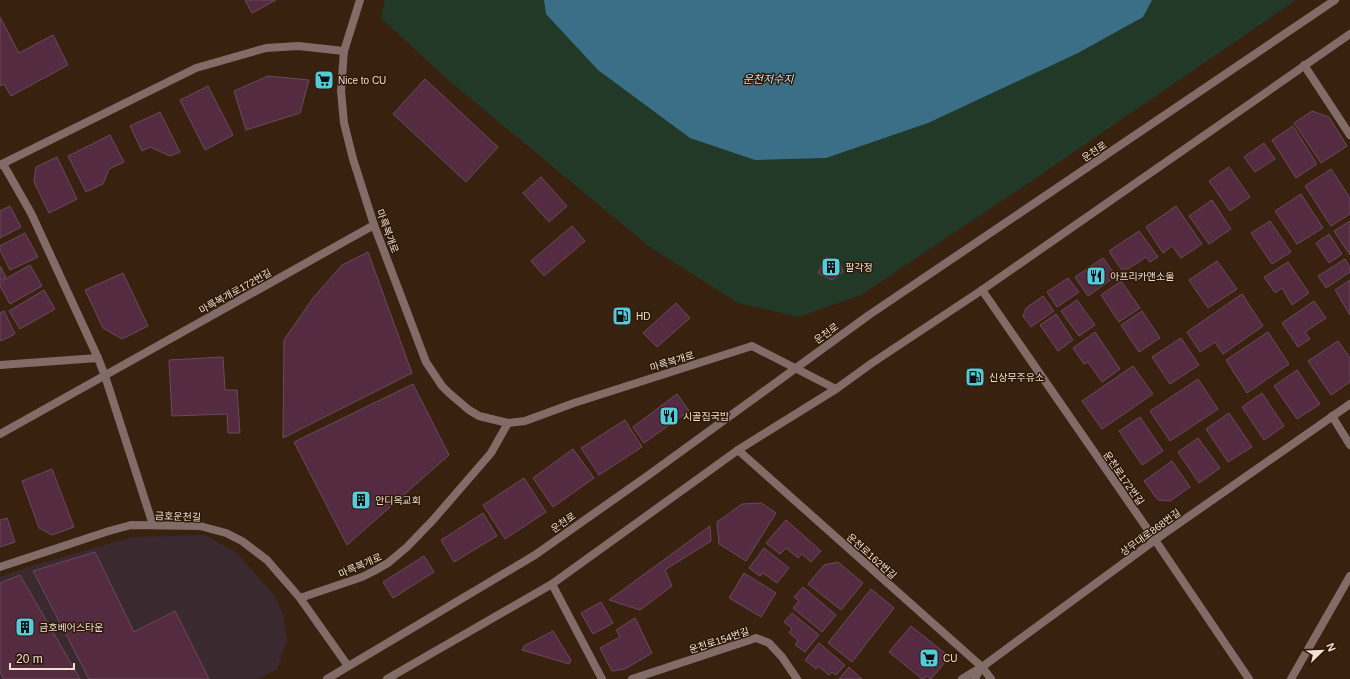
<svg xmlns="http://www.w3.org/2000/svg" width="1350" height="679" font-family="Arial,'Noto Sans KR',sans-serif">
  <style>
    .commercial { fill: #3b2930 }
    .green { fill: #223927 }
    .water { fill: #3b6f87 }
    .building { fill: #542b41; stroke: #694b5a }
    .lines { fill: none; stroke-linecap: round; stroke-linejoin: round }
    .service { stroke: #836c68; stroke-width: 8 }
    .minor { stroke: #836c68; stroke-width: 8 }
    .tertiary { stroke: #836c68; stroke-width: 8 }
    .labels { text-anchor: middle; stroke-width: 3; stroke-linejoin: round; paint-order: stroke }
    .poi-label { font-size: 10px; fill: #efdfd4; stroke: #2e1806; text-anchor: start }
    .street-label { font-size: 10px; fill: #efdfd4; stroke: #2e1806 }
    .water-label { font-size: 11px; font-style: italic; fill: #b4e3fa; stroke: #2e1806 }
  </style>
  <rect width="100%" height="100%" fill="#392110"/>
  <polygon class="commercial" points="205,535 236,552 274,595 283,614 287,641 277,669 259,679 0,679 0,577 25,568 133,537"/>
  <polygon class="green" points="385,0 1296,0 1033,180 861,295 799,317 738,303 651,248 447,79 381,18"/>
  <polygon class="water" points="544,0 1152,0 1143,17 1078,53 928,123 826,158 755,160 690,138 598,70 546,14"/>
  <g class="building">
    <polygon points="245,0 276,0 252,13"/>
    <polygon points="0,17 19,53 53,35 68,65 11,96 4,84 0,86"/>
    <polygon points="268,76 309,80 300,113 246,130 234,91"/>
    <polygon points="425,79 498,147 466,182 393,114"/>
    <polygon points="208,86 233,135 205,150 180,100"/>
    <polygon points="1312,111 1329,117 1347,146 1321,163 1294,123"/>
    <polygon points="160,112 180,152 170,156 150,147 142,151 130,126"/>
    <polygon points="1293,126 1317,164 1296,178 1272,140"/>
    <polygon points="110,135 124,162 109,169 103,184 86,192 68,156"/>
    <polygon points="1264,143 1275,159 1255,172 1244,157"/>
    <polygon points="57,157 77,199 49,213 34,182 36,167"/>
    <polygon points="1229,167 1250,197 1230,211 1209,181"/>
    <polygon points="1331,169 1350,198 1350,214 1331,226 1305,186"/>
    <polygon points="541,177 567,206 549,222 523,193"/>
    <polygon points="1301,194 1323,228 1297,244 1275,211"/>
    <polygon points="1212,200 1231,229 1209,244 1189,216"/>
    <polygon points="10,206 21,227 0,238 0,211"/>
    <polygon points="1176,206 1202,244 1181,258 1172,246 1163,253 1146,227"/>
    <polygon points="1270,221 1291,252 1272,264 1251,233"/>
    <polygon points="1350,221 1350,255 1334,231"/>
    <polygon points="572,226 585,241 544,276 531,261"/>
    <polygon points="1139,231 1158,257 1150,262 1146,257 1128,269 1121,269 1109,251"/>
    <polygon points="25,233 38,257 10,270 0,250 0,246"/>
    <polygon points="1329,234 1342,254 1329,263 1316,243"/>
    <polygon points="368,252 412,373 283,438 284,340 313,298 342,265"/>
    <polygon points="826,257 839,261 843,272 832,280 818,273"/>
    <polygon points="1103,258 1116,276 1088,296 1075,277"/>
    <polygon points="1345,259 1350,267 1350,272 1326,288 1318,276"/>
    <polygon points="1217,261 1237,289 1208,308 1189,280"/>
    <polygon points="1288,262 1309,293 1292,305 1282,288 1275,293 1264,277"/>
    <polygon points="30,265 42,286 10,304 0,286 0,282"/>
    <polygon points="0,266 6,277 0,280"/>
    <polygon points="123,273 148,326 122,339 103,328 85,290"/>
    <polygon points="1068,278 1079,292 1057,307 1047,292"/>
    <polygon points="1350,280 1350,315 1335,290"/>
    <polygon points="1121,281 1140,308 1119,322 1101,295"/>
    <polygon points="44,290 55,309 20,329 9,311"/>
    <polygon points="1242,294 1263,326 1223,354 1215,342 1200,352 1187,332"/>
    <polygon points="1043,296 1054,311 1031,327 1023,316 1026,308"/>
    <polygon points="1077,300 1095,325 1079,336 1061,311"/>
    <polygon points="1314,301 1326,318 1305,332 1310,339 1298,347 1282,323"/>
    <polygon points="676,303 690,318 657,347 643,333"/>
    <polygon points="4,311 15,334 1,341 0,339 0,313"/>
    <polygon points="1142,311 1160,338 1139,352 1121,325"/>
    <polygon points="1056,314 1073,340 1058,351 1040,325"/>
    <polygon points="1095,332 1120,369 1102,382 1088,362 1084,364 1073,348"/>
    <polygon points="1268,332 1289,364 1247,393 1226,360"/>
    <polygon points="1181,338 1199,365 1170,384 1152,357"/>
    <polygon points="1338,341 1350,358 1350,382 1331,395 1308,361"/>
    <polygon points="223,357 225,390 237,390 240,433 228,433 227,414 172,416 169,360"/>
    <polygon points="1133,366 1153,394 1102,429 1082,401"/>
    <polygon points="1297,370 1320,404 1297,419 1274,386"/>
    <polygon points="1198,379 1218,409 1170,441 1150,411"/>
    <polygon points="413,384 449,455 347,545 294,442"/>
    <polygon points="1262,393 1284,426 1264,440 1242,407"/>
    <polygon points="677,394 689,411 644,443 633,427"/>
    <polygon points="1229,413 1252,447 1228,462 1206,429"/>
    <polygon points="1140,417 1163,451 1142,465 1119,431"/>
    <polygon points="625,420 642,447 599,475 581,448"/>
    <polygon points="1198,438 1220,468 1199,483 1178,452"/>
    <polygon points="573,449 594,478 553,507 533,478"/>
    <polygon points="1172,461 1190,487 1170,501 1158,500 1144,481"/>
    <polygon points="52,469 74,527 52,535 39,528 22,481"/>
    <polygon points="524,478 546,512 505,539 483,505"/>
    <polygon points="761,503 776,513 746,561 719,544 717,522 742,504"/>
    <polygon points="483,513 497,536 454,562 441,540"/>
    <polygon points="7,518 15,542 0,547 0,520"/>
    <polygon points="786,520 821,551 811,562 802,554 798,558 786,548 780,554 766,543"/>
    <polygon points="710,526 711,541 665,570 672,586 640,610 609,600"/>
    <polygon points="764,548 789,568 777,583 763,573 760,576 749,568"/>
    <polygon points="95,552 134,632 175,611 209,679 89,679 33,571"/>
    <polygon points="424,556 434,572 393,598 383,582"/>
    <polygon points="838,562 863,583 841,610 808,584 824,565"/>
    <polygon points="744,573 776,593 761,617 729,598"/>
    <polygon points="20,575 80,679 4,679 0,672 0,583"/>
    <polygon points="803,587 836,615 822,632 793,608 799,601 794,597"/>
    <polygon points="871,589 894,608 852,662 828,643"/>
    <polygon points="601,602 613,623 593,634 581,613"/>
    <polygon points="792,613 819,635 805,652 795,645 798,640 789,633 792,628 784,622"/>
    <polygon points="635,618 652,653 625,669 612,671 600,648 620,637 616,630"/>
    <polygon points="911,626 946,654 946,661 931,679 926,676 924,679 922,679 889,652"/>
    <polygon points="553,631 571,660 569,664 522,650 524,646"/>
    <polygon points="819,643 845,665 836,675 832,672 829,675 818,666 816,669 805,660"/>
    <polygon points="849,667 862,679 839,679"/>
  </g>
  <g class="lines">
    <g class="service">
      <polyline points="3,164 31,213 98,358 105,376 153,525"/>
      <polyline points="0,165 196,68 266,48 298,46 344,51"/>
      <polyline points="0,365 98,358"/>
    </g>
    <g class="minor">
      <polyline points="360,0 344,51 341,91 344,123 353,159 374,225 426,362 442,386 449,393 469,410 479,416 508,423 525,421 574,403 752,346 836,389"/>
      <polyline points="1304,65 1350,135"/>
      <polyline points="982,290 1155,540 1249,679"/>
      <polyline points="1332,416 1350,445"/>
      <polyline points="0,434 374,225"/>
      <polyline points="738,450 982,667 991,679"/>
      <polyline points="0,567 109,531 131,525 200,526 226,533 242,541 267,560 300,598 348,666"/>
      <polyline points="552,584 602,679"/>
      <polyline points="300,598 362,577 374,571 388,563 407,547 433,520 491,453 508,423"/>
      <polyline points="632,679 756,638 769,643 782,657 797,679"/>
      <polyline points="962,679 982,667 1155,540 1350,404"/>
      <polyline points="975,679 981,667"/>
      <polyline points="1291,679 1350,576"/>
    </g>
    <g class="tertiary">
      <polyline points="327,679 535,555 650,474 869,315 1335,0"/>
      <polyline points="387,679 552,584 738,450 836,389 872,363 982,290 1350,34"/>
    </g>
  </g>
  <defs>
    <symbol id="supermarket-square" viewBox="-11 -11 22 22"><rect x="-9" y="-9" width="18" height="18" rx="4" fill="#53cbdb" stroke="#2e1806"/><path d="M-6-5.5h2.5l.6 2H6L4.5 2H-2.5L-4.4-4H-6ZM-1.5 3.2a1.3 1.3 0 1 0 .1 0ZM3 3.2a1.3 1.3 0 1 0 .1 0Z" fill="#111"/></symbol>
    <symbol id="building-square" viewBox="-11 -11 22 22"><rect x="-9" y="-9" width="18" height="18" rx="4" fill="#53cbdb" stroke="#2e1806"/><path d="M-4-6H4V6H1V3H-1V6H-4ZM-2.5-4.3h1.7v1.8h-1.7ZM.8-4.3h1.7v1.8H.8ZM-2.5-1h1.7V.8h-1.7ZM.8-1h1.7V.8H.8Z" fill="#111"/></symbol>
    <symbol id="restaurant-square" viewBox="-11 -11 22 22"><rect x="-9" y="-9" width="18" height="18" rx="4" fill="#53cbdb" stroke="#2e1806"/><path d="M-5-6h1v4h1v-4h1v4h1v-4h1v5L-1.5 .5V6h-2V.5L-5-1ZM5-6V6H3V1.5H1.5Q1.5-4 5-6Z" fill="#111"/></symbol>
    <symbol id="fuel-square" viewBox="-11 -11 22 22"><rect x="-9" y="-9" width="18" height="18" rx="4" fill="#53cbdb" stroke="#2e1806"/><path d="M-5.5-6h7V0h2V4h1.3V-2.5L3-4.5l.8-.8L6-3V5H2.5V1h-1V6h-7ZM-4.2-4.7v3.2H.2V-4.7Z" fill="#111"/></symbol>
  </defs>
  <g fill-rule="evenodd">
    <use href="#supermarket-square" x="313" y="69" width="22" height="22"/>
    <use href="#building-square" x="820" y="256" width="22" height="22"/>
    <use href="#restaurant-square" x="1085" y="265" width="22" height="22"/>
    <use href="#fuel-square" x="611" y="305" width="22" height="22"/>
    <use href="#fuel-square" x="964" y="366" width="22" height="22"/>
    <use href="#restaurant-square" x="658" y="405" width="22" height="22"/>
    <use href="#building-square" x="350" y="489" width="22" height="22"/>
    <use href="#building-square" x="14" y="616" width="22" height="22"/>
    <use href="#supermarket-square" x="918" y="647" width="22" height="22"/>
  </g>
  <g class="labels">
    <g class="poi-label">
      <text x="338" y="84">Nice to CU</text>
      <text x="845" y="271">팔각정</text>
      <text x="1110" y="280">아프리카앤소울</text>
      <text x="636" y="320">HD</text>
      <text x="989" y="381">신상무주유소</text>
      <text x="683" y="420">시골집국밥</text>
      <text x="375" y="504">안디옥교회</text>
      <text x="39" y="631">금호베어스타운</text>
      <text x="943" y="662">CU</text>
    </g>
    <g class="street-label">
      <text transform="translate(1094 151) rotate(-34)" y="4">운천로</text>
      <text transform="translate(388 231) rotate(70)" y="4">마륵복개로</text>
      <text transform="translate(235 291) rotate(-29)" y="4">마륵복개로172번길</text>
      <text transform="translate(826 333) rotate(-36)" y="4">운천로</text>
      <text transform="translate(672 361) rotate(-17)" y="4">마륵복개로</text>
      <text transform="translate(1124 478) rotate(55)" y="4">운천로172번길</text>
      <text transform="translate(178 516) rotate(2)" y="4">금호운천길</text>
      <text transform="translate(563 522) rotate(-35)" y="4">운천로</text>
      <text transform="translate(1150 532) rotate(-36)" y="4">상무대로868번길</text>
      <text transform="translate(872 556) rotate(42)" y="4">운천로162번길</text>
      <text transform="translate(360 565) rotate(-24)" y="4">마륵복개로</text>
      <text transform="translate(719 640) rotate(-18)" y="4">운천로154번길</text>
    </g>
    <g class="water-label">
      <text x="768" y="83">운천저수지</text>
    </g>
  </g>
  <g transform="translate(1322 651) rotate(67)" stroke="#2e1806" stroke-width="3" paint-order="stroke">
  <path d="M0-3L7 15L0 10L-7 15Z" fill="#efdfd4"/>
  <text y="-6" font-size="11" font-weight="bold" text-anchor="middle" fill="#efdfd4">N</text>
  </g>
  <path d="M10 663v6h64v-6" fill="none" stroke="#efdfd4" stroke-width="2"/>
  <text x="16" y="663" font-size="12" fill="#efdfd4" stroke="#2e1806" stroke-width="3" paint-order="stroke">20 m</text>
</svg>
